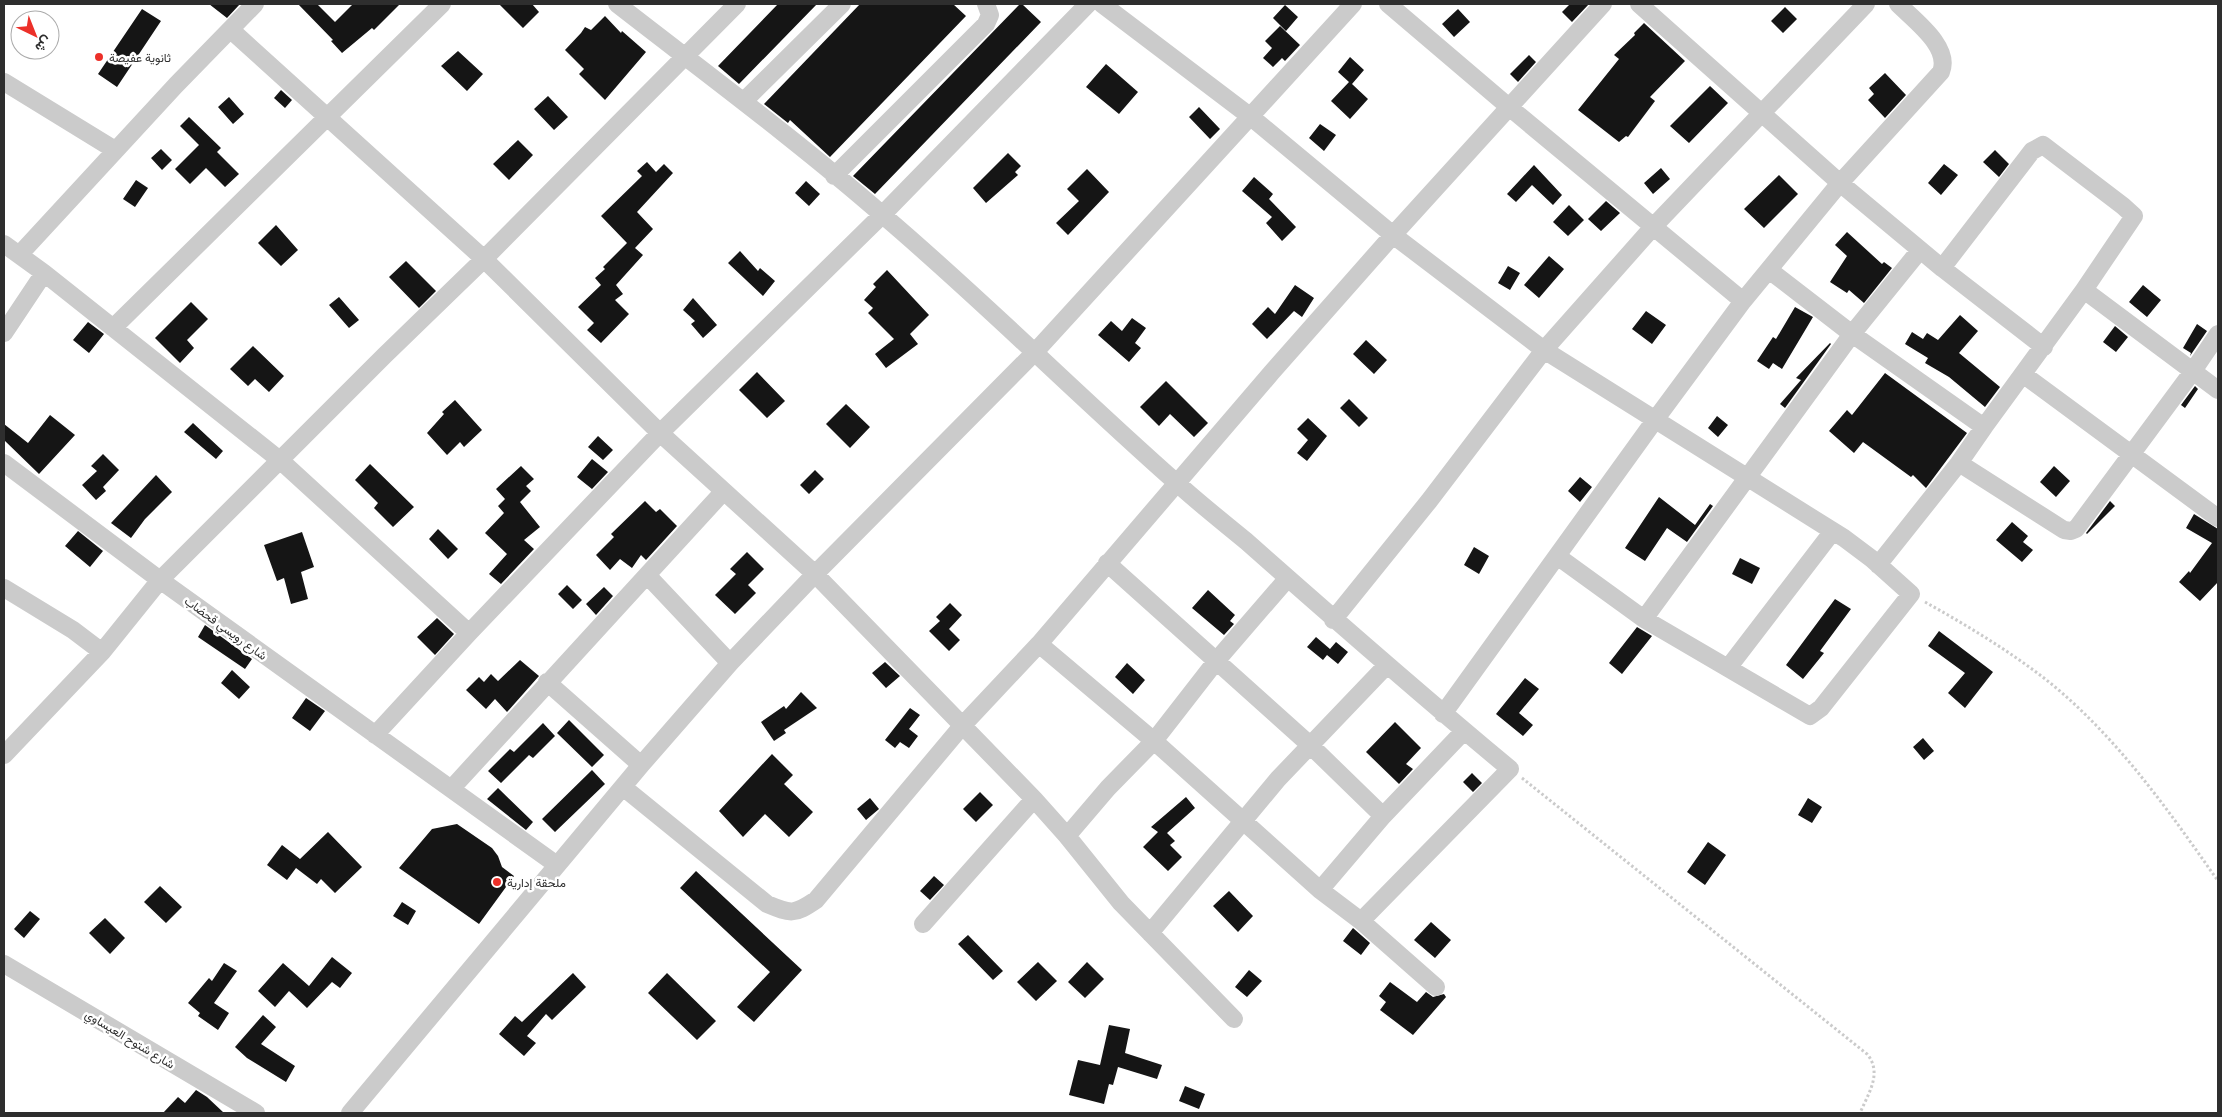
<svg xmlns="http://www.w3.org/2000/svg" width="2222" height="1117" font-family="'Golos Text',Vazirmatn,sans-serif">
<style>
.building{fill:#151515}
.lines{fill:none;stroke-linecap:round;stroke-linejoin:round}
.path{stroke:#cbcbcb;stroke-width:3;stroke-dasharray:2.5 2.5;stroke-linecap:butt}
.minor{stroke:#cbcbcb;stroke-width:18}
.poi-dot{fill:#ec3029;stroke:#fff;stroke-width:2}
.labels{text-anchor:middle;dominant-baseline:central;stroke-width:5;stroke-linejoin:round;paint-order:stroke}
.poi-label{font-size:12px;fill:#2e2e2e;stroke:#fff;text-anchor:start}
.street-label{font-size:12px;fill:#2e2e2e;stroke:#fff}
</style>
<rect width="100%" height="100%" fill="#fff"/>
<path class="building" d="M209,4H240L227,18Z
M298,4H317L335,22L353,4H400L374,30L372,28L342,53L331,41L333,40Z
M499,4H532L539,12L523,28Z
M778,4H817L739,84L718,66Z
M860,4H953L966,16L830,157L790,120L788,123L764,104Z
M1020,4H1022L1041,22L875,194L853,176Z
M1570,4H1589L1572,22L1562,12Z
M1285,5L1298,17L1286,31L1273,18Z
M1785,7L1797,19L1783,33L1771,21Z
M142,9L161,21L117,87L98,74Z
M1458,9L1470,22L1454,37L1442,24Z
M605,16L621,33L622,31L646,52L605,100L579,74L584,69L565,50L581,33L585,27L591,30Z
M1644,23L1685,61L1650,97L1655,101L1628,137L1626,136L1619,142L1578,110L1619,59L1614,55L1635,35L1634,33Z
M1280,26L1300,45L1285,61L1282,58L1273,67L1263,58L1272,48L1265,41Z
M458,51L483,74L467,91L441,66Z
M1529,55L1536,62L1518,82L1510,74Z
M1350,57L1364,70L1352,84L1368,99L1350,119L1331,101L1349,82L1338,72Z
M1106,64L1138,92L1119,114L1086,87Z
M1885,73L1906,95L1885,118L1868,100L1874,94L1869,88Z
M1710,86L1728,103L1689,143L1670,126Z
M281,90L292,100L285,108L274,98Z
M548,96L568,117L554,130L534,109Z
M229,97L244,114L233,124L218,107Z
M1199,107L1220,129L1210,139L1189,117Z
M189,117L221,148L217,152L239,174L225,187L206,168L190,184L175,169L199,145L180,126Z
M1320,124L1336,135L1324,151L1309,138Z
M518,140L533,155L509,180L493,164Z
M161,149L172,160L162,170L151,158Z
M1995,150L2009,164L1999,177L1983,162Z
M1008,153L1021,166L1015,172L1018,175L986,203L973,188Z
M647,162L656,172L664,164L673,173L637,212L653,229L635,248L643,255L616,285L623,294L615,300L629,314L601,343L587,330L594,323L578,307L601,285L595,278L605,269L603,267L627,243L601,216L642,176L637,171Z
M1944,164L1958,175L1941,195L1928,183Z
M1534,165L1562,195L1553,205L1532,185L1516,202L1507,194Z
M1661,168L1670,179L1653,194L1644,183Z
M1087,169L1109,192L1068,235L1056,223L1079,201L1067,189Z
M1779,175L1798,194L1764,228L1744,209Z
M1254,177L1273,194L1269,199L1296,227L1282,241L1266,223L1272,217L1242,191Z
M136,180L148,188L135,207L123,199Z
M806,181L820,194L809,206L795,193Z
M1606,201L1620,213L1601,231L1588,219Z
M1569,205L1584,220L1568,236L1553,222Z
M276,225L298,250L281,266L258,243Z
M1847,232L1882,264L1884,262L1892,268L1864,303L1849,290L1847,293L1830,282L1847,256L1835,245Z
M740,251L758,271L760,268L775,281L763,296L728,263Z
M1549,256L1564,269L1539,298L1524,285Z
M406,261L436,291L419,308L389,277Z
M1508,266L1520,273L1510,290L1498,283Z
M887,270L929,315L910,334L918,344L886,368L875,354L894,339L868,313L873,308L864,300L876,287L873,284Z
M1295,285L1314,298L1302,317L1294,311L1267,339L1252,324L1268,307L1275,314Z
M2143,285L2161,300L2147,317L2129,302Z
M339,297L359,320L349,328L329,305Z
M693,298L717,325L703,338L691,324L695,321L683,310Z
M191,302L208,319L187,340L194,348L180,363L155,338Z
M1795,307L1813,317L1782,369L1773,363L1769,369L1757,361L1773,337L1776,339Z
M1646,311L1666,325L1652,344L1632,329Z
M1960,315L1978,331L1959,353L2000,387L1985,407L1949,377L1925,363L1928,358L1905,344L1912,332L1923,339L1927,333L1938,340Z
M1132,318L1146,328L1135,343L1141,348L1129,362L1098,335L1111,321L1122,331Z
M88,322L104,334L89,353L73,340Z
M2197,324L2207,331L2190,356L2191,353L2183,348Z
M2115,326L2128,337L2116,352L2103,342Z
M1366,340L1387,360L1374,374L1353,354Z
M1830,343L1831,344L1785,408L1780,404L1801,380L1796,378Z
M253,346L284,376L269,392L255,379L248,386L230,369Z
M757,372L785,401L767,418L739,390Z
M1885,373L1967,433L1926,488L1913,475L1911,477L1863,442L1854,453L1829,431L1847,410L1852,415Z
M1166,381L1208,423L1194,437L1170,414L1159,426L1140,407Z
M2195,386L2198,389L2185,408L2181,405Z
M1349,399L1368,418L1359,427L1340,408Z
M455,400L482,430L464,447L460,442L447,455L427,433L444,414L442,412Z
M846,404L870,427L850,448L826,424Z
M50,415L75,435L39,474L4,440V424L28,443Z
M1717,416L1728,425L1718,437L1708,428Z
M1308,418L1327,436L1307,461L1297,453L1308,440L1297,429Z
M193,423L223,451L216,459L184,432Z
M598,436L613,450L603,460L588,447Z
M103,454L119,470L103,487L106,491L96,500L82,485L97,471L91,466Z
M592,459L608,472L592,489L577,477Z
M370,464L414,507L393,527L374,508L378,503L355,480Z
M521,466L534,479L526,486L531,491L520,502L540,527L524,540L534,549L501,584L489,574L507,554L485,533L504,513L498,506L505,499L496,489Z
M2054,466L2070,481L2056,497L2040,482Z
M815,470L824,479L809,494L800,485Z
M156,475L172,492L145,519L131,538L111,523Z
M1580,477L1592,487L1580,502L1568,491Z
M1659,497L1695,525L1710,504L1713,506L1687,542L1667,528L1645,561L1625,548Z
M645,501L656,512L660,509L677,526L646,560L641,555L632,568L620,559L610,570L596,555L614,537L611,534Z
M2110,501L2115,506L2087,534L2086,533Z
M2194,514L2218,529V582L2200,601L2179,582L2189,571L2190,573L2212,543L2186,528Z
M2012,522L2028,536L2023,542L2033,550L2022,562L1996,540Z
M438,529L458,549L448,559L429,539Z
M78,531L103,551L90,567L65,546Z
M302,532L314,567L301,572L308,599L291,604L284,578L277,581L264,545Z
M1474,547L1489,556L1479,574L1464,565Z
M747,552L764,569L748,585L756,593L735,614L715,595L736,574L730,569Z
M1740,558L1760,568L1752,584L1732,574Z
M567,585L582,600L573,609L558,594Z
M604,587L613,596L596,615L586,604Z
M1208,590L1235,615L1230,621L1234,624L1224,635L1192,608Z
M1835,599L1851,609L1820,651L1824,653L1803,679L1786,665Z
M950,603L962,615L949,629L960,640L949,651L929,631L940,621L936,617Z
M437,618L454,634L435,655L417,637Z
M205,625L252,659L245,669L198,637Z
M1637,627L1652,636L1622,674L1609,663Z
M1939,631L1993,672L1965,708L1948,693L1965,673L1928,646Z
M1316,637L1330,649L1336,642L1348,652L1338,664L1327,655L1323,660L1307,647Z
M520,660L539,676L507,712L495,699L486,709L466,690L479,677L484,682L491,674L498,681Z
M885,662L900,676L886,688L872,673Z
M1127,663L1145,680L1133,694L1115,677Z
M232,670L250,687L239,699L221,683Z
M1525,678L1539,689L1519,713L1533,725L1523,736L1496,714Z
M801,692L817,708L784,730L786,733L774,741L761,722L784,706L786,709Z
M306,698L325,711L310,731L292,718Z
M910,708L920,715L909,729L918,736L909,748L900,742L895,748L885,740Z
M569,720L604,755L592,767L557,733Z
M1395,722L1421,748L1406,764L1413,769L1399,784L1366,752Z
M543,723L555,736L533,758L529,755L501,783L488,771L510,749L514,752Z
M1923,738L1934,751L1924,760L1913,747Z
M772,754L793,775L784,784L813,812L789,837L765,814L743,837L719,811Z
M592,770L605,784L555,832L542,819Z
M1472,773L1482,783L1473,792L1463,782Z
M498,788L533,822L526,830L487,799Z
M980,792L993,805L976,822L963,809Z
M1186,797L1195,808L1167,833L1175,841L1170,845L1182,857L1168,871L1143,847L1158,832L1151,827Z
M870,798L879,809L866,820L857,809Z
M1808,798L1822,807L1812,823L1798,815Z
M457,824L492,848L498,856L502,867L514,876L479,924L399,868L432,829Z
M328,832L362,867L335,893L321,879L317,884L296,868L287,880L267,865L282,845L300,859Z
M1708,842L1726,855L1705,885L1687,872Z
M696,871L802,970L754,1022L737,1007L770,972L680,888Z
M934,876L944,885L930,900L920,891Z
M160,886L182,907L166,923L144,902Z
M1229,891L1253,916L1238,932L1213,906Z
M402,902L416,911L408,925L393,916Z
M30,911L40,919L24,938L14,929Z
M105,918L125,938L110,954L89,933Z
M1431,922L1451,940L1435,958L1414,940Z
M1353,928L1370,943L1361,955L1343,941Z
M968,935L1003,971L993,980L958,944Z
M332,957L352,973L340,988L332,982L307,1008L289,991L275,1007L258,991L283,963L309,986Z
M1038,962L1057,981L1036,1001L1017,982Z
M1087,962L1104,979L1085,998L1068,982Z
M224,963L237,971L214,1003L229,1013L218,1030L198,1016L200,1013L188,1003L209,978L212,981Z
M1249,970L1262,981L1247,997L1235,987Z
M573,973L586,987L552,1020L546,1014L527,1036L536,1043L524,1056L499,1034L515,1016L522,1022Z
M667,973L716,1021L697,1040L648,993Z
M1390,982L1417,1002L1426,992L1433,997L1444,994L1446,997L1413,1035L1380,1010L1386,1002L1379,996Z
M263,1015L276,1027L261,1044L295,1066L286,1082L247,1058L235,1047Z
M1109,1025L1130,1029L1125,1053L1162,1065L1157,1079L1118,1067L1113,1085L1109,1084L1104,1104L1069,1095L1078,1060L1100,1065Z
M1185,1086L1205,1094L1199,1109L1179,1101Z
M196,1090L207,1097L224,1113H163L178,1097L185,1103Z"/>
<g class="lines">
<path class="path" d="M1925,602C1968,626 2011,652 2049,682C2117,737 2169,811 2218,881
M1522,778L1867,1054C1883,1073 1868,1094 1860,1113"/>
<path class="minor" d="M617,4C707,74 799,142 885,217C986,303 1079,397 1178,484C1200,504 1223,522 1246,541C1333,618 1420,694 1510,769L1361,921
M1102,4L1251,117L1393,235L1544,350L1844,538L1872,559L1911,594L1821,708L1810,716L1644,619L1557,556
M1388,4L1509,107L1743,301
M1639,4L1840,183L1942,268L2044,347
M231,30L484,259L660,433L815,574L1034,799L1067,836L1121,903L1234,1019
M4,82L115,150
M744,101L842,4
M834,176L986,24L990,15L986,4
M4,244L44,273L281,461L469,633
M19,255L176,85L255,4
M1942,268L2032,151L2043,145L2123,206L2134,216L2084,290
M1769,270L1852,334L1984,427L2084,290L2218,390
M113,328L442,4
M4,333L44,273
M2024,375L2218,518
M4,463L160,580L557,865
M1959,463L1984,427
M723,492L647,575L730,663
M1107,563L1310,745L1383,816
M1878,565L1959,463L2064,530L2071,531L2076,529L2193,371L2218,334
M4,588L73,630L102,652
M1644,619L1852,334L1920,250
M1333,620L1429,501L1544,350L1653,227L1866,4
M1039,644L1154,741L1320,890L1361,921L1436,987
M1728,668L1833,531
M547,682L641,765
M1443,714L1655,420L1743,301L1840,183L1941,72C1951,47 1915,21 1898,4
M375,735L469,633L660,433L883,214L1088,4
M4,755L102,652L160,580L384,356L484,259L737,4
M623,787L767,904C791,914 794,915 816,900L962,726L1039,644L1272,372L1393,235L1603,4
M452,788L647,575
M1067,836L1108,788L1154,741L1217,660L1287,579
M1320,890L1383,816L1464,731
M923,924L1034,799
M1150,933L1278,779L1387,665
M4,964L256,1113
M350,1113L641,765L730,663L815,574L1035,352L1353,4"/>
</g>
<g class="poi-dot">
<circle cx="99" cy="57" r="5"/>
<circle cx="497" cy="882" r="5"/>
</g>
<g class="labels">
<g class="poi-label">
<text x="109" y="57">ثانوية عفيصة</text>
<text x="507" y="882">ملحقة إدارية</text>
</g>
<g class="street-label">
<text transform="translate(226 628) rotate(36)">شارع رويسي قحضاب</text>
<text transform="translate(130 1039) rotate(31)">شارع شتوح العيساوي</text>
</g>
</g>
<rect width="2222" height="1117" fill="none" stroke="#2e2e2e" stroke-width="10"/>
<g transform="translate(35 35) rotate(137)"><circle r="24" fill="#ffffff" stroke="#ababab"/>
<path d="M0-4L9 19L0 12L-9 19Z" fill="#ec3029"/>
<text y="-8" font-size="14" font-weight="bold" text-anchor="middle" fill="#2e2e2e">ش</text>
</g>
</svg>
